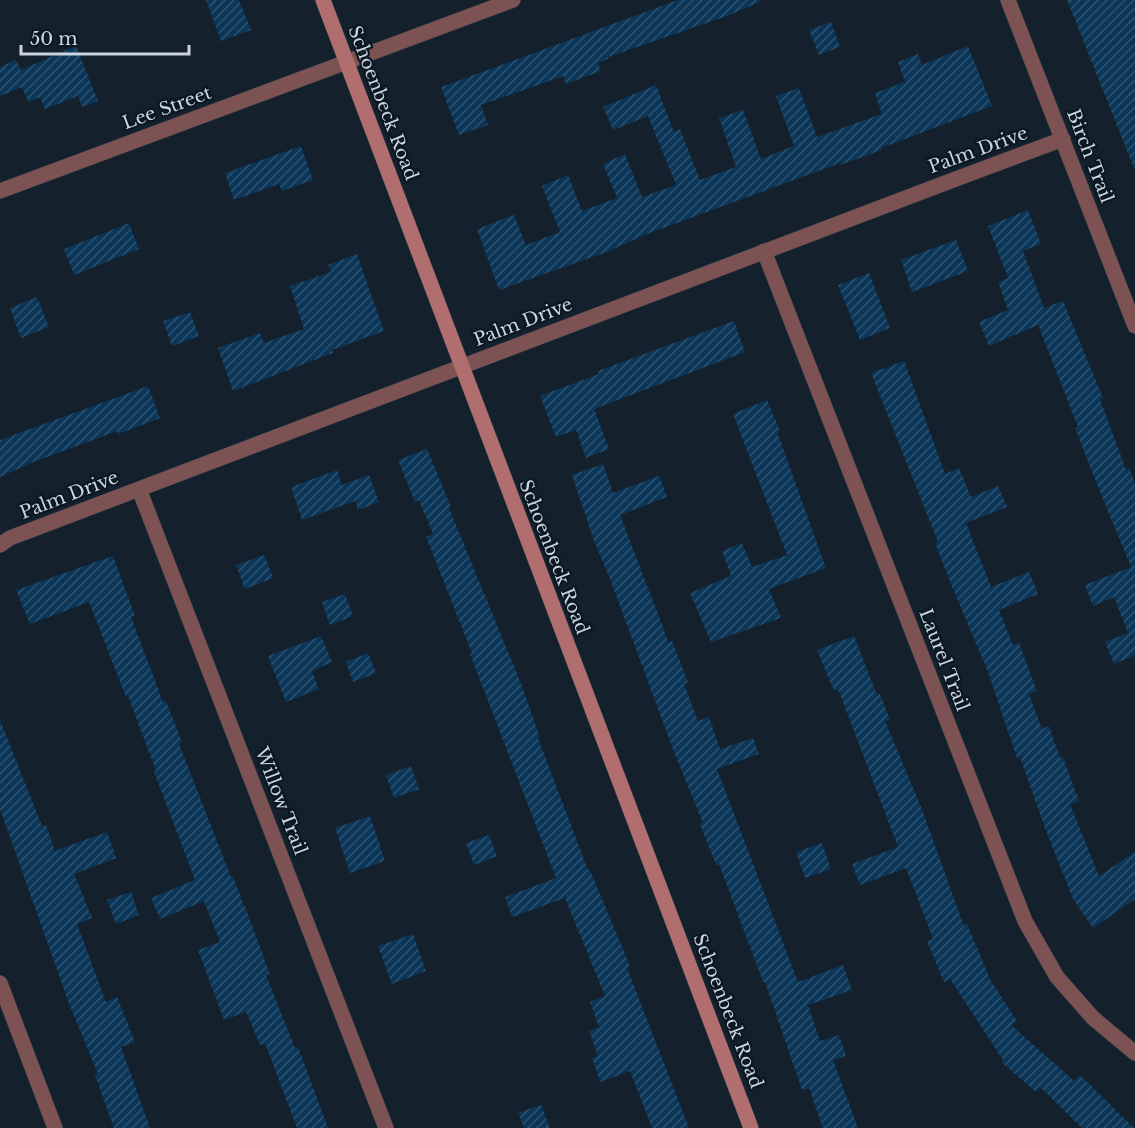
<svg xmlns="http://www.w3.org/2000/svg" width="1135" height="1128" font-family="'Libre Baskerville',serif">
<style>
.building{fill:url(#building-hatch)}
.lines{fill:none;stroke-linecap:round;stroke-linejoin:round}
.street-casing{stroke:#313e49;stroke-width:16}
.secondary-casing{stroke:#313e49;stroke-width:16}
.street{stroke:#7c5252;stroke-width:15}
.secondary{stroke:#b16e6f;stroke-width:15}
.labels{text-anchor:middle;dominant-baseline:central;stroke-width:4.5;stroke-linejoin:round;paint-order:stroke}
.street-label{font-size:18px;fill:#ccd5dd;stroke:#0b1823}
</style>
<defs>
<pattern id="building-hatch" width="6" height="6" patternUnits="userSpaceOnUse" patternTransform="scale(1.5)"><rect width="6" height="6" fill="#0b3658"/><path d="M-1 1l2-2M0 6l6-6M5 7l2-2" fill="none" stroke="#2d5270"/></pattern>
</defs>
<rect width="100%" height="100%" fill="#14212d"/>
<path class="building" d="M206,0H239L251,30L221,41Z
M678,0H759L760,2L727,16L608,57V59L598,63L601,71L566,84L563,76L481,105L488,125L459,135L441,87Z
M1067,0H1135V168H1134Z
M831,22L840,47L819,55L809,30Z
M76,46L98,101L82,107L78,96L45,109L40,97L28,102L22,87L0,96V67L16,60L21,70Z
M968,46L992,106L881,148L882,150L840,165V163L647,234L607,252L499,290L477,229L514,215L526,245L560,232L542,186L568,175L582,211L617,198L603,164L625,154L642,197L676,185L648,116L613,130L603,107L656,85L674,132L680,129L700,180L736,167L719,118L743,110L761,159L794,146L776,96L799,88L817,137L882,114L875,93L905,82L898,62L918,54L922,65Z
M301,146L313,180L282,191L279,184L234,200L225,173Z
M1028,210L1041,244L1023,251L1044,308L1063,301L1103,398L1100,399L1126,470L1129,468L1135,484V655L1114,664L1105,642L1128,633L1114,597L1093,606L1085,585L1131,567L1092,472L1075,428L1078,427L1038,325L989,346L979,322L1008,310L998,282L1008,278L988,226Z
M129,223L139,249L74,275L64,249Z
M956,240L968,271L912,292L901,260Z
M357,254L384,331L332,350L333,353L233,391L218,348L260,333L264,343L304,329L290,286L331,272L328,265Z
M869,273L890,328L860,340L838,285Z
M37,297L49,327L21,338L10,308Z
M190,312L199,336L172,346L163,321Z
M734,321L745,352L594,409L609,449L586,458L576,430L556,437L540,396L599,374L598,371Z
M904,361L945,474L959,468L971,497L998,486L1007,507L966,523L991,587L1029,572L1038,594L999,610L1013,645L1019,643L1037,691L1029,694L1042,729L1049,726L1060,758L1063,757L1079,801L1070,804L1099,876L1135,852V899L1093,928L1073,899L1046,831L1020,757L1017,758L988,672L951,584L935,543L938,542L871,373Z
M148,386L160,418L118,434L117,431L31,463L0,477V440Z
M767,400L780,431L777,432L826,568L769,589L781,618L711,642L690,593L731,576L722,551L742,543L752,567L787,555L733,414Z
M427,449L451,507L449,508L520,681L540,738H538L588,870H590L630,966L627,968L689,1128H652L630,1071L600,1082L592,1058L598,1056L589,1031L599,1027L590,1002L605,996L565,898L512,917L505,897L556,878L470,654L472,653L426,537L433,534L419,500L415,502L398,460Z
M603,464L613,493L659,476L667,497L620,515L669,643L672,641L688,682L684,684L698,721L709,717L720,749L753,738L759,754L717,769L798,982L843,965L852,990L808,1005L820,1041L839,1035L846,1056L833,1060L858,1128H823L809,1088L802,1090L765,982H763L719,864L716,865L700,824L703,823L674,752L610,579L593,538L572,475Z
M337,470L342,485L369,475L379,502L358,510L355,501L302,520L291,487Z
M264,555L273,578L245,589L236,565Z
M113,556L135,616L131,617L163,702L166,701L182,742L179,744L231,877H233L251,923L270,974L266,975L295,1048L298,1047L328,1128H297L265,1043L260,1045L246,1012L224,1020L198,950L220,942L204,901L160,919L151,898L195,880L154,772L156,771L128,696L126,697L89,602L30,624L16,590Z
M345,594L353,616L330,625L322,602Z
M321,636L332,662L312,671L319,689L286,702L268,656Z
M854,636L877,695L880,694L890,720L885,721L921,807L964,926L967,924L991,981L1017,1021L1011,1025L1074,1081L1080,1075L1134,1128H1082L1040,1087L1036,1092L1001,1062L1003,1060L950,979L944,982L927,941L933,939L906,868L860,885L852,864L898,847L838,689L834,691L817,650Z
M368,653L376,673L353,682L346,662Z
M0,720L42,826L46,825L55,851L107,832L116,858L74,874L92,918L77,924L106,1002L117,997L135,1042L121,1047L150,1128H114L95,1075L98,1074L68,1001L0,809Z
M411,766L419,789L394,798L386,775Z
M370,816L385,861L350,873L335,828Z
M489,835L497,856L474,865L466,843Z
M822,843L831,869L805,878L796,852Z
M131,892L139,915L116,924L107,900Z
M413,934L426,971L392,984L378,946Z
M541,1105L550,1128H524L518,1113Z"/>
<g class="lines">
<defs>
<path id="street" d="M1008,0L1135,326
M0,191L513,0
M764,251L1025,921L1057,977L1093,1018L1135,1053
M139,489L386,1128
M0,545L10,538C360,404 711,270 1063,139
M0,983L55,1128"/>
<path id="secondary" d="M323,0L751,1128"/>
</defs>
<use href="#street" class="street-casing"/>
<use href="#secondary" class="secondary-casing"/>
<use href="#street" class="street"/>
<use href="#secondary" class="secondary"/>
</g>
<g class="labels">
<g class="street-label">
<text transform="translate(383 103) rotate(69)">Schoenbeck Road</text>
<text transform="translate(167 108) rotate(-20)">Lee Street</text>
<text transform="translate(978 150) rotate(-20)">Palm Drive</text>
<text transform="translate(1090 156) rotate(69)">Birch Trail</text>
<text transform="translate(523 322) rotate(-21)">Palm Drive</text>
<text transform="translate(69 495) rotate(-21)">Palm Drive</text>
<text transform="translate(554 557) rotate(69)">Schoenbeck Road</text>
<text transform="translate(944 660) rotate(69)">Laurel Trail</text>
<text transform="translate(281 801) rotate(69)">Willow Trail</text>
<text transform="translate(728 1011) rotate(69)">Schoenbeck Road</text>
</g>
</g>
<path d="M21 45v9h168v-9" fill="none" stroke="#ccd5dd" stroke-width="3"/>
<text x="30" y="45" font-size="18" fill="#ccd5dd" stroke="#0b1823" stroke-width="4.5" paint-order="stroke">50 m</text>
</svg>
